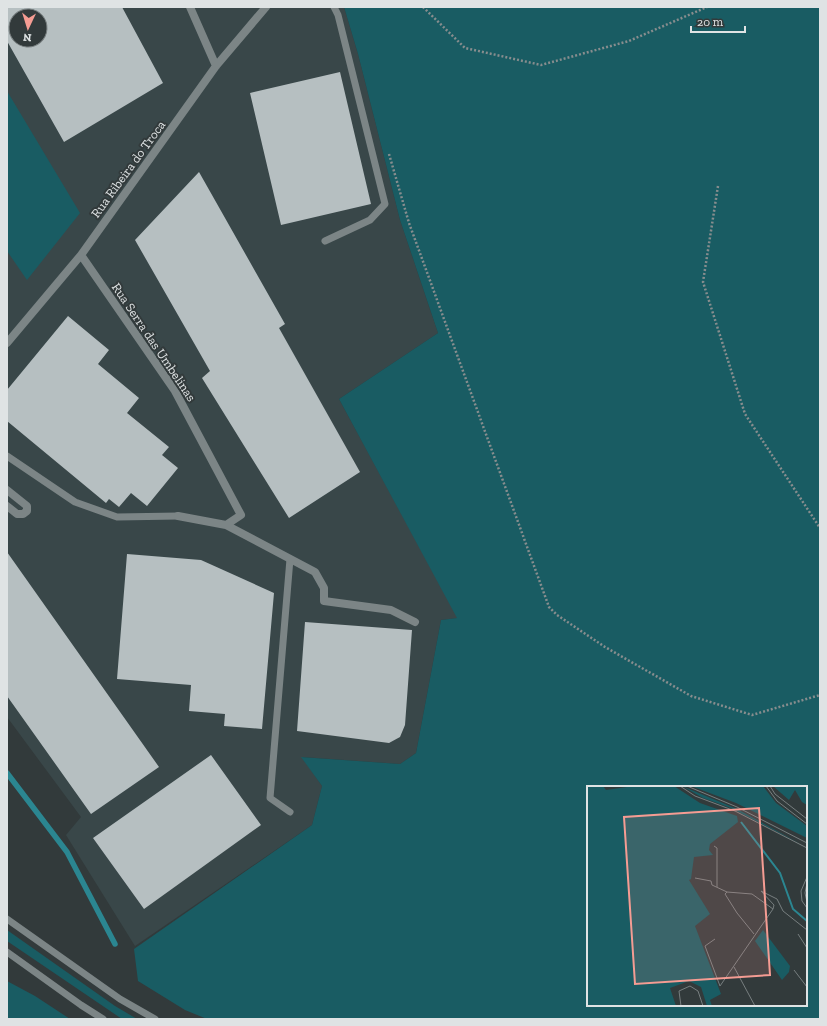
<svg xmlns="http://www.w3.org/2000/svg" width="827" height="1026" font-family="'Zilla Slab',serif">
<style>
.built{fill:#394749;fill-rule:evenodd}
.green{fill:#195c63;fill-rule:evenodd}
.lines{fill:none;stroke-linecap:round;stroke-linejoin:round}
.stream{stroke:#2b8691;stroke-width:5.5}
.building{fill:#b6bfc1;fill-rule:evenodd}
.path{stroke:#878d8e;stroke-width:2.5;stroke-dasharray:2 2;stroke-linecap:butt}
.service{stroke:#7c8586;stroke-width:7}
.minor{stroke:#7c8586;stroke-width:8}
.labels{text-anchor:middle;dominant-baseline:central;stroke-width:4;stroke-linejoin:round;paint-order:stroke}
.street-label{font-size:13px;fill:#dfe3e4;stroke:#323a3b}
.inset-river{fill:none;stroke:#2b8691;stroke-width:2}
.inset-road{fill:none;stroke:#777e7f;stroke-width:1}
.view{fill:#f59c93;fill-opacity:0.15;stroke:#f59c93;stroke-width:2}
.inset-edge{fill:none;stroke:#dfe3e4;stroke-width:2}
</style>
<rect width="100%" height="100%" fill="#323a3b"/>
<path class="built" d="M7,7H344L358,54L400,220L438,333L339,399L458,618L441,620L416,753L400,764L302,757L322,786L312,825L135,946L66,835L81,817L7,717ZM16,16H40V40H16Z"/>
<path class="green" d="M344,7H820V1019H207L185,1010L138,981L134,949L312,825L322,786L301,757L400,764L416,753L441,620L457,618L339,399L438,333L400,220L358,54ZM588,787H806V1005H588Z
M7,91L80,213L27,280L7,251Z
M7,930L115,1006L137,1019H122L7,941Z
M7,981L35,996L70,1019H7Z"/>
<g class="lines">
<path class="stream" d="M7,773L67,852L115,944"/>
</g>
<path class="building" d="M7,7H122L163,83L64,142L7,41ZM16,16H40V40H16Z
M340,72L371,204L281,225L250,93Z
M199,172L285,324L279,328L360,472L289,518L202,378L210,371L135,240Z
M68,316L109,350L98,364L139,398L127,413L169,447L162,455L178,468L147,506L131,493L119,507L109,499L106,503L7,421V390Z
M7,552L159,767L91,814L7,696Z
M127,554L201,560L274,593L262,729L224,726L225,714L189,711L191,685L117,679Z
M305,622L412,630L405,725L400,737L389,743L297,731Z
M211,755L261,825L144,909L93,838Z"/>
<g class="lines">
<path class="path" d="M423,7L465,48L541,65L629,41L707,7
M389,154L409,223L549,607L557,615L605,647L691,696L752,715L820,695
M718,186L703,282L745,414L820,528"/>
<path class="service" d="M325,241L370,220L385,204L338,15L334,7
M7,456L75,502L117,517L178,516
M290,559L270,798L290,812
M7,919L120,999L155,1019
M7,952L81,1005L103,1019"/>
<path class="minor" d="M190,7L216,66
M81,255L175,391L241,515L226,525
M7,343L81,255L216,66L266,7
M7,490L27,506V511L23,514H17L7,506
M178,516L226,525L315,572L324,588V601L391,610L415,622"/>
</g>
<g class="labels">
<g class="street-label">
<text transform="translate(128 169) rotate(-54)">Rua Ribeira do Troca</text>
<text transform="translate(154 342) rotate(56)">Rua Serra das Umbelinas</text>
</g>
</g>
<g transform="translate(587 786)">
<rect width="220" height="220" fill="#323a3b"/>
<path d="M0,0H16L19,4L47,0H87L113,17L150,30L151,36L123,58L122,64L126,69L107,71L104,93L102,94L123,128L108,140L134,208L123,214L125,220H120L114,201L102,195L83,202L89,220H0ZM95,0L150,23L214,58L144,22L116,12ZM104,0H176L189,17L220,40V52L149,17ZM186,0H220V19L215,16L208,4L202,14ZM176,144L203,180L202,186L195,194L168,155Z" fill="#195c63"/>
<path class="inset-river" d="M154,36L193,87L206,123L220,135"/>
<path class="inset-road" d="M93,0L108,10L148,25L220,62M100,0L150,21L220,57M179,0L190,15L220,38M183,0L188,8L220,33M127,60L130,62V101M220,91L214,105L215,115L220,122M108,92L124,95L125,99L140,106L165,108L186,123M220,97L218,107L220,116M140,106L138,108L150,127L167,148M186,123L187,119L174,105L190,113L196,125L220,144M211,148L220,162M128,153L118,160L133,200L186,123M147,181L168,220M207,184L220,201M94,220L92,205L103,200L111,205L116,220"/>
<path class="view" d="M172,22L183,189L48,198L37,31Z"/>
<rect width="220" height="220" class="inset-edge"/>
</g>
<rect width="827" height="1026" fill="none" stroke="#dfe3e4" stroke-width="16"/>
<g transform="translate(28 28) rotate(184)"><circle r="19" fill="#323a3b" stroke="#777e7f"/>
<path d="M0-3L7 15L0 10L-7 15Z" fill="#f59c93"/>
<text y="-6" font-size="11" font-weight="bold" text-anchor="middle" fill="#dfe3e4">N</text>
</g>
<path d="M691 26v6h54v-6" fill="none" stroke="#dfe3e4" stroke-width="2"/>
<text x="697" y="26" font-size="12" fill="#dfe3e4" stroke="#323a3b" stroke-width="3" paint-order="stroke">20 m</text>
</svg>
